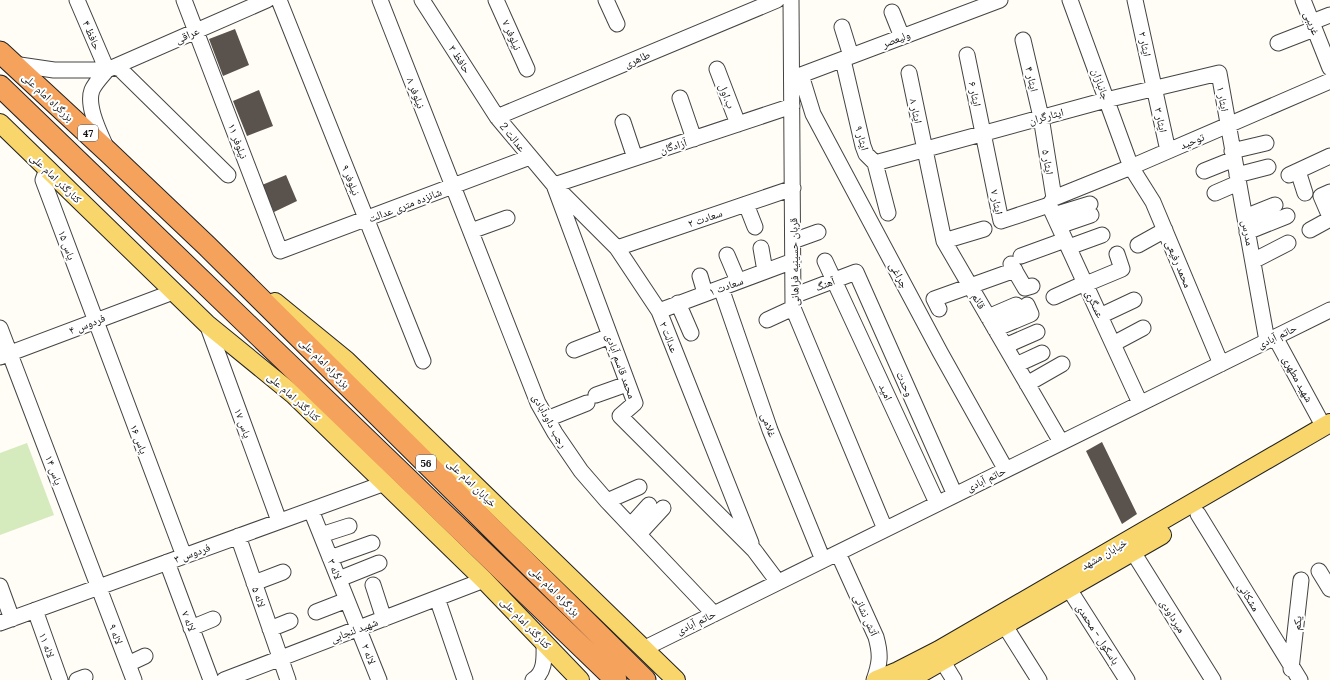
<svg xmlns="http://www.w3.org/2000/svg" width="1330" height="680" font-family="Lora,'Noto Naskh Arabic',serif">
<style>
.green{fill:#d5ebbd}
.building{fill:#5a524d}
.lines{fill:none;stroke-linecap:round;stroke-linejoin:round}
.minor-casing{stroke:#444;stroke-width:17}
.major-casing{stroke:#222;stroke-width:20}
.highway-casing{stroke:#222;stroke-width:23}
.minor{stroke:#fff;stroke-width:15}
.major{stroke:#f9d66b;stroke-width:18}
.highway{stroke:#f5a25d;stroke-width:21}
.labels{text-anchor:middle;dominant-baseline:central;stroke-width:4;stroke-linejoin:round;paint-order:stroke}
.shield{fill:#fff;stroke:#585858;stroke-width:1}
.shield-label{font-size:10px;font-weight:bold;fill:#111}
.street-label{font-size:11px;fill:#111;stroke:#fff}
</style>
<rect width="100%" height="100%" fill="#fffdf5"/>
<path class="green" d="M27,443L54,515L0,535V453Z"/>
<path class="building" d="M235,29L249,65L223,76L209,39Z
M259,90L273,126L247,136L233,101Z
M286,175L297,201L274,212L262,185Z
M1102,442L1137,514L1122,524L1086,451Z"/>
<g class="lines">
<defs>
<path id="minor" d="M77,0L107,70
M184,0L280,251L530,157
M279,0L423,361
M380,0L538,403L555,433L581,471L607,501L714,614
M422,0L497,117L554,185L617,248L659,311L751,543
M496,0L527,69
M606,0L617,24
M791,0L793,308L885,529
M1070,0L1131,167L1153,202L1221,364
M1135,0L1168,151
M1303,0L1330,68
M892,12L902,37
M1312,22L1330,15
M842,27L851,56
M1023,40L1041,117L1054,198L1049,205
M1278,43L1314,29
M967,55L1001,221L1049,205
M843,60L863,146L866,154L875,163L888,213
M13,64L54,70H107L267,0
M114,67L120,69L228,175
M717,69L738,124
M909,73L944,241L1061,442
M801,75L813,114L940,352L1006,470
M793,78L1000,0
M680,98L694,139
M497,117L777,0
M623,122L635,158
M106,147C100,133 86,106 92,90C95,83 102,76 107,70
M1232,151L1266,143
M875,163L1106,100L1219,73L1267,341
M47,169L43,180L184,556
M1204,171L1234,159
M1298,171L1305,193
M1237,175L1268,167
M1289,175L1330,156
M1330,192L1321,196L1330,217
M1215,193L1238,183
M1054,198L1131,167L1330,81
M746,204L755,227
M1049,205L1140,403
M1054,215L1090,204
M1245,217L1275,205
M1059,226L1091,215
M1310,230L1330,219
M471,231L507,218
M1247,232L1287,216
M793,241L818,232
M944,241L984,229
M1138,245L1165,230
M1069,247L1102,235
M617,248L793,188
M761,248L765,271
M727,255L738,281
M1021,256L1065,240
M825,261L937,503
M1253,261L1288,243
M1011,264L1025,288L1032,286
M700,276L705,293
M1086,284L1122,269L1117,254
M721,288L770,430L823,560
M793,296L856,272L955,495
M1054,297L1085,283
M678,303L691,333
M939,309L934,299L1015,270
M659,311L793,261
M1100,316L1134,300
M988,317L1016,305
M767,320L793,308
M207,324L279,521
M0,328L134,680
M995,329L1031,314L1027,305
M1275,337L1320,420
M1113,344L1143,328
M1005,346L1037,332
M574,350L610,336
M0,357L173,292
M1016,365L1042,353
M1027,384L1062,364
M596,395L627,384
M547,419L587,403
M607,501L639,487
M311,510L379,680
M1198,514L1300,680
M631,525L649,505
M639,534L663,508
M321,535L349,526
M238,536L288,680
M1133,552L1213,680
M838,553L876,637C881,655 880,663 874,680
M330,558L372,543
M167,562L211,680
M1319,571L1330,589
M339,579L379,563
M778,582L754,550L620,416L635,403L554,185L792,106
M254,583L283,572
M373,585L384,619
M0,586L12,619
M1069,589L1127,680
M437,598L465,680
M35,610L60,680
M316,612L347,600
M0,623L385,483
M1005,626L1039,680
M191,628L213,619
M270,629L290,621
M643,649L1330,310
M943,662L954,680
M128,664L145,656
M1291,669L1301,580
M77,680L85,677
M224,680L484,580
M533,680C546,672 544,656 544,642"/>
<path id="major" d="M0,123L207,324L294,395L484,580L580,680
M275,302L346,360L676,680
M876,680L898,671L939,650L1330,423
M909,680L1162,535"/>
<path id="highway" d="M0,52L108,152L207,246L645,680
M0,86L616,680"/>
</defs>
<use href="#minor" class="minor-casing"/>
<use href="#major" class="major-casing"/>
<use href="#highway" class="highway-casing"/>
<use href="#minor" class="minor"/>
<use href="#major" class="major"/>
<use href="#highway" class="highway"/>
</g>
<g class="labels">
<g class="shield">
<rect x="78" y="125" width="20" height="16" rx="3"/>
<rect x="416" y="455" width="20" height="16" rx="3"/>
</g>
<g class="shield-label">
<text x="88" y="133">47</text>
<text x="426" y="463">56</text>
</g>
<g class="street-label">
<text transform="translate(1312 23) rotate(68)">غریبی</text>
<text transform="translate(92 35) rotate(67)">حافظ ۴</text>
<text transform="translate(187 35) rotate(-24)">عراقی</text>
<text transform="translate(512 35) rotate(66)">نیلوفر ۷</text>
<text transform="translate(896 39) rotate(-21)">ولیعصر</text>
<text transform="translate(1145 44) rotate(78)">ایثار ۲</text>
<text transform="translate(460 59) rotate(57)">حافظ ۳</text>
<text transform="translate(637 59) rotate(-23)">طاهری</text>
<text transform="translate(1032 79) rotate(77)">ایثار ۴</text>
<text transform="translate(1101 84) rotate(70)">جانبازان</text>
<text transform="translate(416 93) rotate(69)">نیلوفر ۸</text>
<text transform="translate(975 94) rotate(78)">ایثار ۶</text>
<text transform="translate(727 96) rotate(69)">ب.اول</text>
<text transform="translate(48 97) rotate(43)">بزرگراه امام علی</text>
<text transform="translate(1223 99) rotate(80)">ایثار ۱</text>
<text transform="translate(916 111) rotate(78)">ایثار ۸</text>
<text transform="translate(1046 116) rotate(-15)">ایثارگران</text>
<text transform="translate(1161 120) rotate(78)">ایثار ۳</text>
<text transform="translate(513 137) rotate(51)">عدالت 2</text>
<text transform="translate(862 138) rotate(74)">ایثار ۹</text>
<text transform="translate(238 141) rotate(69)">نیلوفر ۱۱</text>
<text transform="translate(1192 141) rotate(-23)">توحید</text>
<text transform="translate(673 146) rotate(-18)">آزادگان</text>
<text transform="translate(1048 162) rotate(81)">ایثار ۵</text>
<text transform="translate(56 178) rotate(44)">کنارگذر امام علی</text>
<text transform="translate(351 180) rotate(68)">نیلوفر ۹</text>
<text transform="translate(997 202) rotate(79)">ایثار ۷</text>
<text transform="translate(405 205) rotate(-21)">شانزده متری عدالت</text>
<text transform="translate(705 218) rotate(-19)">سعادت ۲</text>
<text transform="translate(1248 233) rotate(80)">مدرس</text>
<text transform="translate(67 245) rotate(70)">یاس ۱۵</text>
<text transform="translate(794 262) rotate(-91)">قربان حسینیه فراهانی</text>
<text transform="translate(1179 264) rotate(67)">محمد رفیعی</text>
<text transform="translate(899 275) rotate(62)">چراغی</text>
<text transform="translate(825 284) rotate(-21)">آهنگ</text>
<text transform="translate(726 286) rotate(-20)">سعادت ۱</text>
<text transform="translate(979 301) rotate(60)">قائم</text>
<text transform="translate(1095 304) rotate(65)">عسگری</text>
<text transform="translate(87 324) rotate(-21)">فردوس ۴</text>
<text transform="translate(1277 336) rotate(-26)">حاتم آبادی</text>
<text transform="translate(669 337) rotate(68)">عدالت ۲</text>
<text transform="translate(325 363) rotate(45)">بزرگراه امام علی</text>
<text transform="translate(621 366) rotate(70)">محمد قاسم آبادی</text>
<text transform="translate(1298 379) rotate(61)">شهید مطهری</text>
<text transform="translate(905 384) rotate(66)">وحدت</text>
<text transform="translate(886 392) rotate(65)">امید</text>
<text transform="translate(294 397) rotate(42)">کنارگذر امام علی</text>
<text transform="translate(550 421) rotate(61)">رجب داودآبادی</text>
<text transform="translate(243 423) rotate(70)">یاس ۱۷</text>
<text transform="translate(769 425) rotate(70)">غلامی</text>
<text transform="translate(139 439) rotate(69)">یاس ۱۶</text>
<text transform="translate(54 470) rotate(70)">یاس ۱۴</text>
<text transform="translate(986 479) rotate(-26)">حاتم آبادی</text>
<text transform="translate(472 483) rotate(44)">خیابان امام علی</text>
<text transform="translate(192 553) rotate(-20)">فردوس ۳</text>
<text transform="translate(1104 554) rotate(-30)">خیابان مشهد</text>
<text transform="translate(335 569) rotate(68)">لاله ۳</text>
<text transform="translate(555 591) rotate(45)">بزرگراه امام علی</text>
<text transform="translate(259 597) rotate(71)">لاله ۵</text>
<text transform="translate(1249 597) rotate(58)">مشکانی</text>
<text transform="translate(866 615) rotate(66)">آتش نشانی</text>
<text transform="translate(1173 616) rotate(58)">میرداودی</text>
<text transform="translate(189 621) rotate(69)">لاله ۷</text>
<text transform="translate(696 622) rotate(-26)">حاتم آبادی</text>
<text transform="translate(526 623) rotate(46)">کنارگذر امام علی</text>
<text transform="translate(1297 623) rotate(-84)">یکم</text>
<text transform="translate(354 630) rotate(-21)">شهید لنجابی</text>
<text transform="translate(116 634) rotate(69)">لاله ۹</text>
<text transform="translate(1098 634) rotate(57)">باسکول - محمدی</text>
<text transform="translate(47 645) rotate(70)">لاله ۱۱</text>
<text transform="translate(369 654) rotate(68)">لاله ۲</text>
</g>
</g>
</svg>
